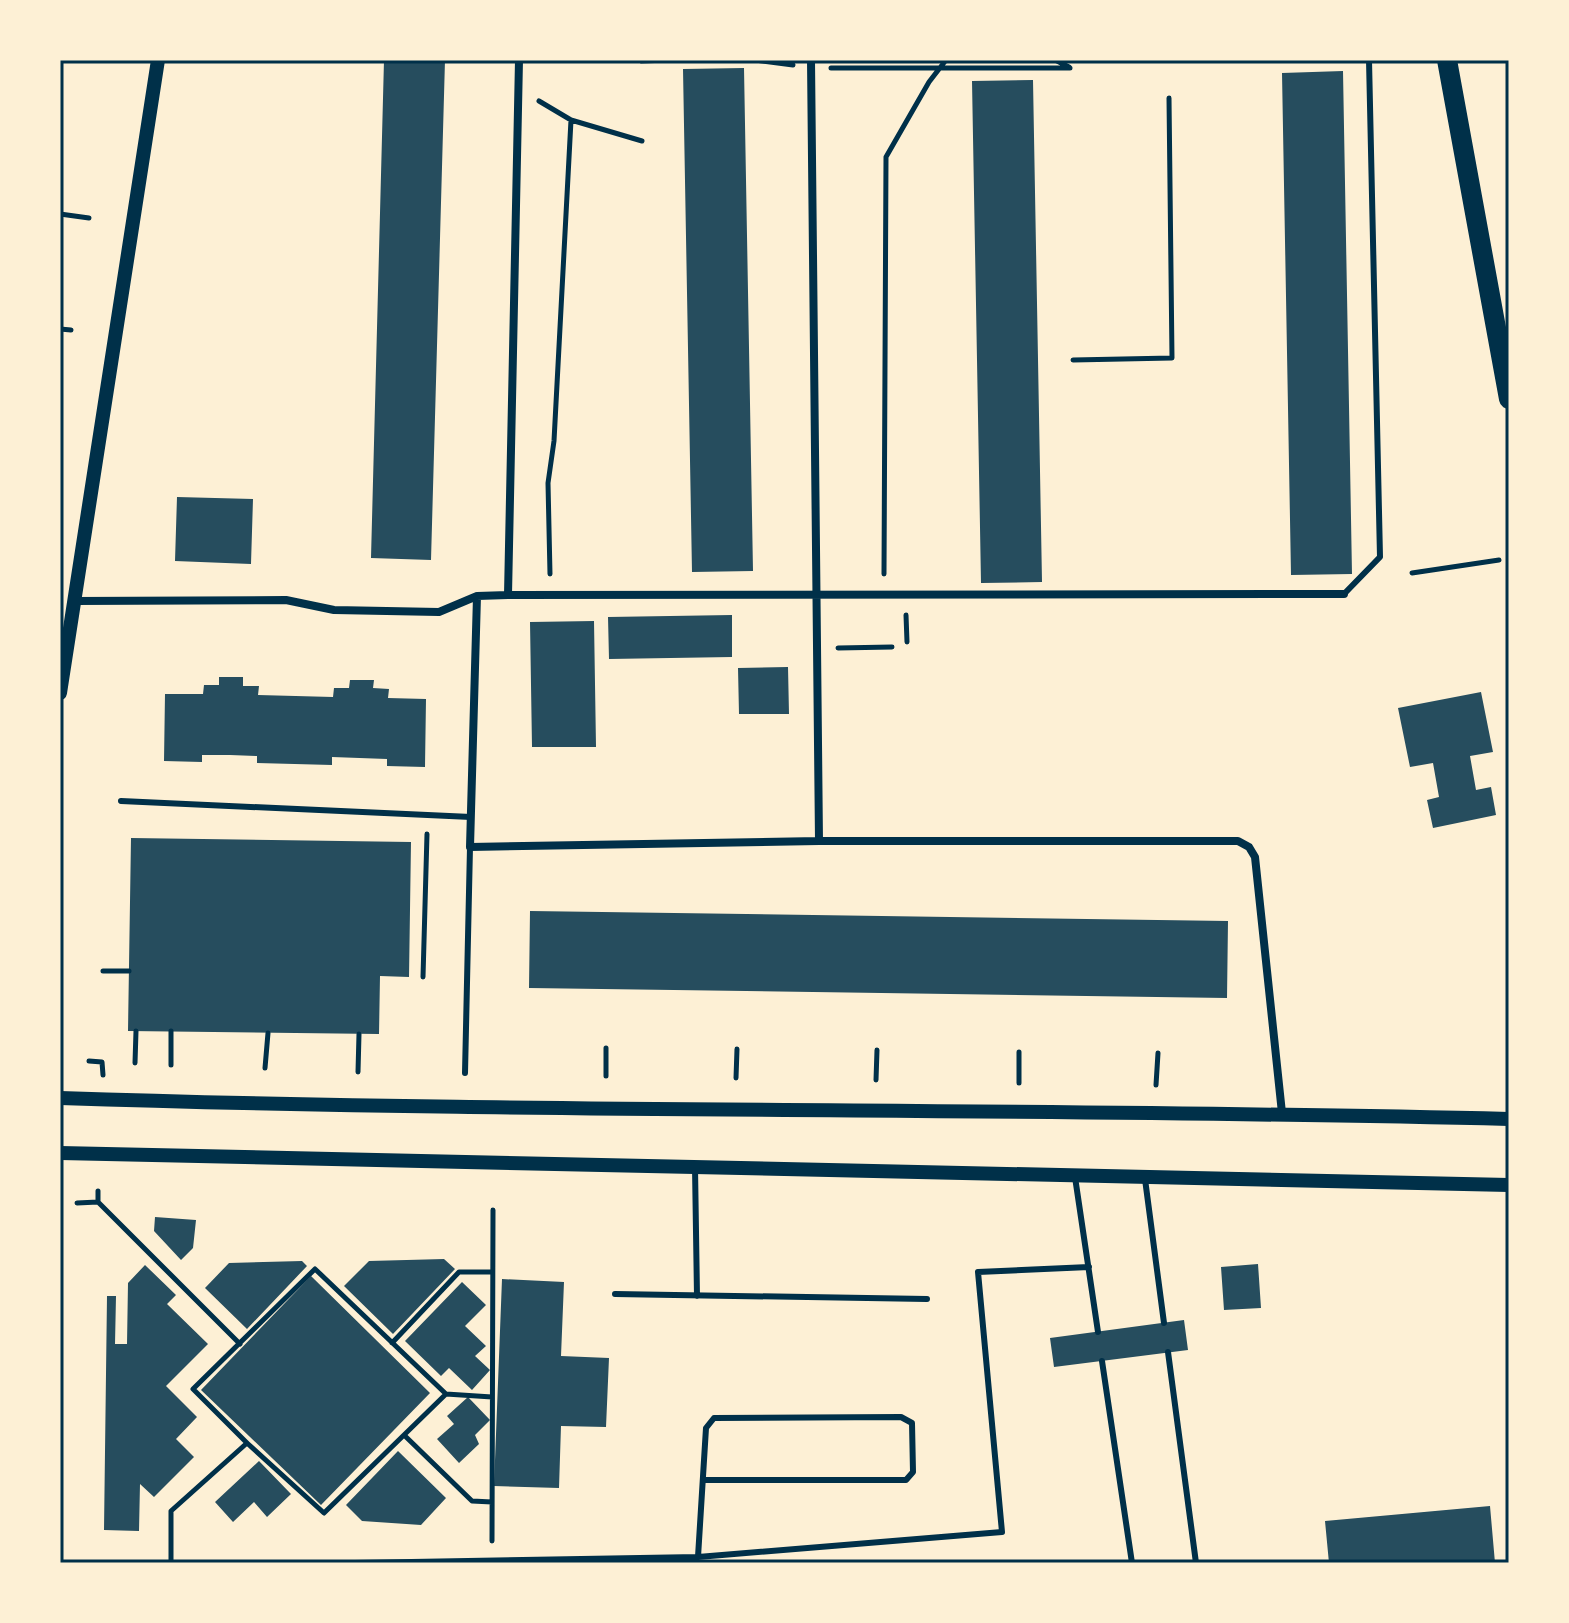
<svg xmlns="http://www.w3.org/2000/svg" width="1569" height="1623" font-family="'Alegreya Sans',sans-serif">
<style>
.building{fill:#264d5e}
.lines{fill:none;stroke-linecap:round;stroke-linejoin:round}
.path{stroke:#003049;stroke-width:5}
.service{stroke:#003049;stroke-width:6}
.minor{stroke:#003049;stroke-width:8}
.tertiary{stroke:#003049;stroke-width:14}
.primary{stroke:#003049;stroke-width:20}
.neatline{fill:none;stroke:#003049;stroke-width:3}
</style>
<rect width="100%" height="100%" fill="#fdf0d5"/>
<path class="building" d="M384,60H445L431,560L371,558Z
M744,68L753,571L692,572L683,69Z
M1343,71L1352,574L1291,575L1282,73Z
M1033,80L1042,582L981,583L972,81Z
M177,497L253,499L251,564L175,561Z
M732,615V657L609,659L608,617Z
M594,621L596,747H532L530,622Z
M788,667L789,714H739L738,668Z
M219,677H243V686H259L258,695L333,697L334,688H349L350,680H374L373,688L389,689L388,698L426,699L425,767L387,766V759L332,757V765L257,763V756L230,755H202V762L164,761L165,694H203L204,685H219Z
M1481,692L1493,752L1470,756L1476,790L1491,787L1496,815L1433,828L1427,800L1439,797L1433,763L1410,767L1398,708Z
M131,838L411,842L409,977L380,976L379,1034L128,1031Z
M530,911L1228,921L1227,998L529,988Z
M155,1217L196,1220L193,1248L181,1260L154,1231Z
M444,1259L455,1269L393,1334L344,1286L369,1261Z
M302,1261L307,1266L247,1329L205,1288L229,1263Z
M1258,1264L1261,1308L1224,1310L1221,1267Z
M145,1265L176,1295L167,1304L208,1344L166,1386L197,1417L176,1439L194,1457L154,1497L140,1484L139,1531L104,1530L107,1296H116L115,1344H127L128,1283Z
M311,1276L430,1393L321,1505L201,1390Z
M502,1279L564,1282L561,1356L609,1358L606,1427L561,1426L559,1488L494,1486Z
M462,1282L486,1305L465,1326L486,1346L475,1356L490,1370L472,1390L449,1368L441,1376L405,1341Z
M1184,1320L1188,1350L1054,1367L1050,1338Z
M468,1397L490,1420L475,1435L479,1444L459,1463L437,1439L454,1424L447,1416Z
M398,1451L446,1498L421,1525L362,1521L346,1505Z
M259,1461L291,1494L267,1517L254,1502L233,1522L215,1502Z
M1490,1506L1495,1563H1329L1325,1521Z"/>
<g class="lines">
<path class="path" d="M755,60L793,65
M1055,60L1069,67
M641,61L668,60
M831,68H1070
M539,101L571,120L642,141
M60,214L89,218
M60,329L71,330
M1073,360L1172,358L1169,98
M1412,573L1499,560
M550,574L548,483L554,441L571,120
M884,574L886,157L929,82L946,60
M906,615L907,642
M838,648L892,647
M103,971H129
M423,977L427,834
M89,1061L102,1062L103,1075
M135,1063L136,1031
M171,1065V1031
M265,1068L268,1033
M358,1072L359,1034
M606,1076V1048
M736,1078L737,1049
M876,1080L877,1050
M1019,1083V1052
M1156,1085L1158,1053
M98,1202V1191
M77,1203L98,1202L240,1344
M392,1343L459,1272H492
M404,1435L472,1501L492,1502
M247,1443L324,1513L446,1394
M492,1541L493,1210
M171,1563V1511L247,1443L193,1389L315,1269L446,1394L492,1397"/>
<path class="service" d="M1344,594L1380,557L1369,60
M121,801L471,817
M465,1073L470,847
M695,1167L697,1296
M1075,1177L1098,1332
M1145,1179L1164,1323
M615,1294L927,1299
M1168,1352L1196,1563
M1102,1361L1132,1563
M698,1557L706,1428L714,1418L901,1417L912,1423L913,1472L906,1480H703
M355,1563L698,1557L1002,1532L978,1272L1089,1267"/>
<path class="minor" d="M811,60L819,841
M508,595L519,60
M477,596L470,847L819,841H1238L1249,847L1255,857L1282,1113
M74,601L286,600L334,610L439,612L477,596L508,595L1344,594"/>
<path class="tertiary" d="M60,693L158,60
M60,1098C543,1114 1026,1107 1509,1119
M60,1153L1509,1185"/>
<path class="primary" d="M1447,60L1509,399"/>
</g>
<rect width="1569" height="1623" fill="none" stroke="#fdf0d5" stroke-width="124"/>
<rect x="62" y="62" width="1445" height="1499" class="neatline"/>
</svg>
